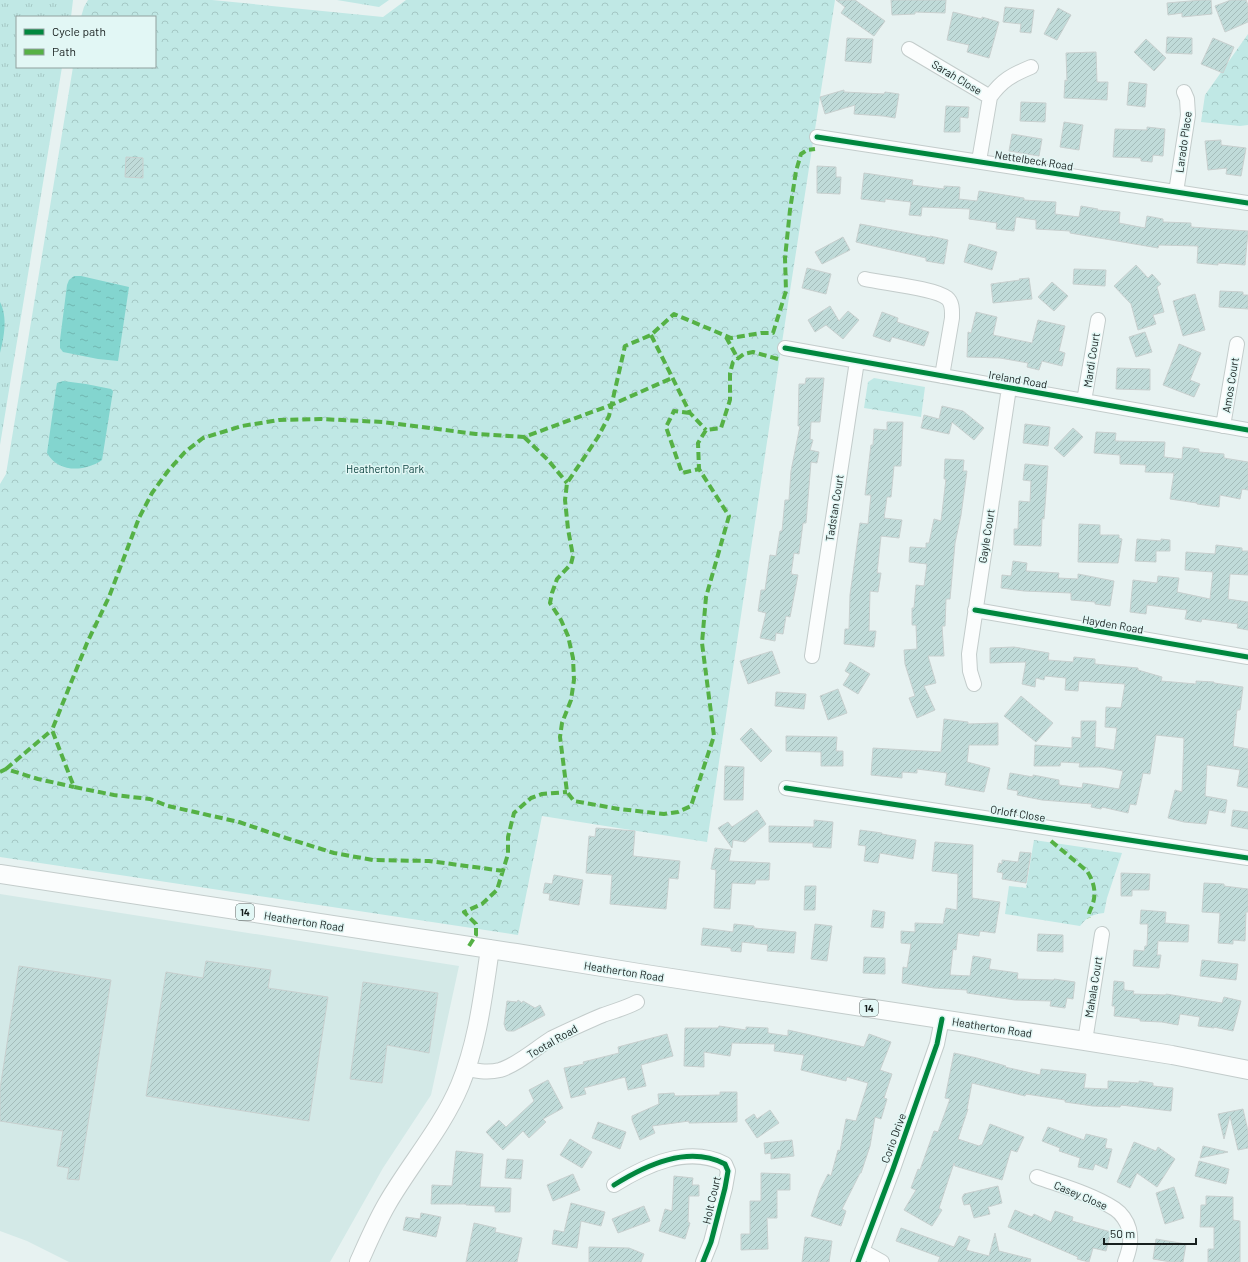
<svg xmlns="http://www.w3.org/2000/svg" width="1248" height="1262" font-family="Barlow,sans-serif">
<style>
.built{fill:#d3e9e7}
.grass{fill:url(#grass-tufts)}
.forest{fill:url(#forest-crowns)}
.water{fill:url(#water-ripples)}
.building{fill:url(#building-hatch);stroke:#c8d0cf}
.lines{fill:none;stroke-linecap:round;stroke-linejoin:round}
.minor-casing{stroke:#c3cccb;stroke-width:16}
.major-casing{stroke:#c3cccb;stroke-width:20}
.minor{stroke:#fbfdfd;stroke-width:14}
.major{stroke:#fbfdfd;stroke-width:18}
.quiet{stroke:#55b145;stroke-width:4;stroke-dasharray:8 4;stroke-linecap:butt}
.cycleway-casing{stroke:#e2f7f5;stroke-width:8}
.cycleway{stroke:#00873e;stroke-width:5}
.labels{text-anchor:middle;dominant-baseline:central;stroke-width:3;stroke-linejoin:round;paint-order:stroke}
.shield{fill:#e2f7f5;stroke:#54605e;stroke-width:1}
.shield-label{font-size:10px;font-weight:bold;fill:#171f1e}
.street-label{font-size:11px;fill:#171f1e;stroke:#e2f7f5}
.park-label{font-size:11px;fill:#063d3a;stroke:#e2f7f5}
</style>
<defs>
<pattern id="grass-tufts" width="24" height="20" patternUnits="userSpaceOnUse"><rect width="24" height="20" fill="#c0e8e5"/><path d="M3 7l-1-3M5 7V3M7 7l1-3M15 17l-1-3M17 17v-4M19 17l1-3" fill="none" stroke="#a4c7c4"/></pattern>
<pattern id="forest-crowns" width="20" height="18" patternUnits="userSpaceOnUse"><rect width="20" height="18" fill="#c0e8e5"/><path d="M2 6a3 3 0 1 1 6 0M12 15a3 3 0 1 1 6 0" fill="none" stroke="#a4c7c4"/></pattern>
<pattern id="water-ripples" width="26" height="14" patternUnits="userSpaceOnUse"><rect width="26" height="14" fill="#83d5cf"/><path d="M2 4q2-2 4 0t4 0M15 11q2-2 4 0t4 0" fill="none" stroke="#70b6b1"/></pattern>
<pattern id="building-hatch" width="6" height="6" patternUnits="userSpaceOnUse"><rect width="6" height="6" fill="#c0dbd9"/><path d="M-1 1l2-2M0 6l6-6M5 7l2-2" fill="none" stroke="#a4bcba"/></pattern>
</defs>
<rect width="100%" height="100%" fill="#e7f2f1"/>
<path class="built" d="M0,894L459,966L431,1095L383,1168L330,1262H69L27,1241L0,1231Z"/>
<path class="grass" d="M0,0H73L71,17H17V67H62L0,445Z
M337,0H389L379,7Z"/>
<path class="forest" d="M88,0H212L383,17L406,0H835L779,362L707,842L542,816L518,935L0,857V484L6,474L73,67H155V17H81L84,7Z
M1248,34V125L1240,126L1201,122L1205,95Z
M874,378L925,387L921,417L864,408L868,382Z
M1034,840L1122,853L1107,898L1104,913C1093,914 1087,917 1080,926L1005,914L1009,886L1026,888Z"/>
<path class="water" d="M74,276H81L129,287L118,361L98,359L63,352L60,348V340L67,285L69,280Z
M0,302C8,317 4,338 0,353Z
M63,381L86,384L111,389L113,391L102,460C85,472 58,473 47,453L56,389L57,383Z"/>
<path class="building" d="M836,0H855L885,21L874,36L841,13L845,7Z
M891,0H946L945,13L915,12V14L892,15Z
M1202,0H1211L1212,14L1182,17V13L1168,15L1167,3Z
M1231,0H1246L1248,5V22L1225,32L1215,6Z
M1005,7L1034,10L1031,33L1020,32L1021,24L1003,22Z
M1058,8L1071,15L1057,40L1044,34Z
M953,12L982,19V17L999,22L989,58L967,52L969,45L947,40Z
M1167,37L1192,38V54L1166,53Z
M847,38L873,39L871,63L845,61Z
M1213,38L1234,47L1223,73L1201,64Z
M1146,39L1166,58L1154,71L1134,52Z
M1096,52L1097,82H1108L1107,100L1064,98L1065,80L1067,81L1066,53Z
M1129,82L1147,84L1145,107L1127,105Z
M844,90V92L884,94L885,92L899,94L895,118L883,116L854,114L855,105L825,114L820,97Z
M1021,102L1046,103L1045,122L1020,121Z
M946,106L969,107L968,118L960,117V132H944Z
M1064,122L1083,125L1079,150L1060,147Z
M1147,127L1165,129L1163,156L1153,155L1152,162L1141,161V158L1113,157L1115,129L1147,130Z
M1012,134L1042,139L1039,156L1009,151Z
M1221,140V145L1246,148L1241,176L1226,174L1227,168L1208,170L1205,141Z
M126,157L143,158V178L125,177Z
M817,166L836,167V177H841L840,194L817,193Z
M864,173L913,180L912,185L944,189V186L960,187L959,199L977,201L979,191L1024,198V200L1056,202L1055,214L1079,217L1081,206L1098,209L1097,210L1120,212L1119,223L1145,228L1147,216L1163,219V222L1191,223V227L1248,231L1245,265L1218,263V265L1197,263L1198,246L1159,245L1158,248L1070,233V231L1036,229V220L1016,217L1014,231L996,229L997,223L969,219L970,209L922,207L921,216L909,215L911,202L885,199V202L861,199Z
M860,224L930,237V236L948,240L944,264L926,261V258L856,242Z
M843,237L850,250L822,264L815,252Z
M969,244L997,252L992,270L964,262Z
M1136,265L1148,278L1152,274L1161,284L1157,287L1164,312L1153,315L1156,324L1138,330L1131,304L1114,286Z
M807,268L831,274L826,294L802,288Z
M1074,269L1106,270L1105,286L1073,284Z
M1029,278L1032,299L993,303L991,284L1020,280L1019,279Z
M1052,282L1068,296L1054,311L1038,297Z
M1220,291L1243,292V295H1248V309L1219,307Z
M1195,294L1205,330L1183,336L1173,301Z
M830,306L839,321L848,311L859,320L843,339L826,325L815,332L808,320Z
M882,312L898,318L897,322L929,332L924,346L892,337L890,342L873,336Z
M976,312L997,317L993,335L1032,343L1038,320L1065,326L1059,351L1065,353L1062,366L1042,361L1039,370L1027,367L1028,363L1000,358L967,357L968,332L971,333Z
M1145,332L1152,352L1136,357L1129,337Z
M1179,344L1201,353L1190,380L1200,384L1194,397L1163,385Z
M1117,368L1150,369V390L1116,389Z
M806,378H824L820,422H811L810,439L813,440L810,450L819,452L817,463L811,462L806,523H803L799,554L794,553L791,574L798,575L790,617L786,616L783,634L776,633L775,641L760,638L766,613L758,611L761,590H765L770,555L776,556L780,531H782L785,500H789L791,471L800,426H798L799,384H805Z
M942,406L963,411L984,428L974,440L952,422L949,434L921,428L924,415L939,419Z
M887,422H903L901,466H894L891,497H887L884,518L902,520L899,538L881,536L877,573H881L878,592L870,591L869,631H876L874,647L844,644L845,629H849L850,595L860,523L868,524L871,495H865L871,445H873L874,429L887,430Z
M1025,424L1050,427L1048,446L1023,443Z
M1073,428L1083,437L1064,457L1054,448Z
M1096,432L1116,433L1115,441L1165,442L1164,457L1182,459L1183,447L1199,449V452L1224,454V458L1248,462V490L1242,489L1240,499L1220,495L1219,507L1197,504V503L1170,499L1174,473L1145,472L1146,465L1120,464V455L1094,453Z
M945,459L964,460L963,471H967L961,515L955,543L950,599H946L945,626H942L944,656H928L936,683L924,686L935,710L917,718L909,698L915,696L905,664L904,650L917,649L916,625H912V608H914L916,585L924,586L927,564L909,562L910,547L926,548V543H929L934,519L941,521L946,479H944Z
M1025,464L1048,466L1044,519L1042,518L1041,546L1014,545V529H1018L1019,501L1030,502L1031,481L1023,480Z
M1079,524L1100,525V535H1119V538L1122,539L1118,563L1078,562Z
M1137,539L1161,541V539L1170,540V551H1156V562L1135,561Z
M1216,545L1242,548V551H1248V575L1230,574L1228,599L1248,602V630L1237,628L1238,624L1202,619L1201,622L1185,619L1187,610L1147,605L1146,614L1130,612L1133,580L1157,583L1158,576L1179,578L1177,592L1210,599L1213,572L1185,570L1186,552L1215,554Z
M1013,561L1027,563L1026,571L1059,573L1058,578L1078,579V574L1114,581L1110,606L1095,604V602L1071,600V593L1024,591L1001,588L1002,575L1011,576Z
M1014,647L1049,653L1048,660L1073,662L1074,657L1095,659V664L1138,668V670L1162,677L1161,681L1196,684V681L1214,682V683L1243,687L1240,710H1237L1233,746L1248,749V788L1237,786L1240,770L1207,765L1205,796L1227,800L1225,813L1209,810L1206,824L1184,822L1168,818L1175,790L1182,792L1184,738L1156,735L1150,774L1143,773L1136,805L1130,804L1128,813L1102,807L1101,809L1091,807L1092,804L1042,800L1017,795L1018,791L1007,789L1010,773L1033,777V775L1059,780V785L1082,788L1083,783L1119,789L1123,771L1102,767H1079L1080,763L1061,762L1060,766H1034L1035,745L1072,748V737L1081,738V721H1096L1095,747L1114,750L1117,728L1105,727L1106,707L1121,708L1125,684L1079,681L1078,691L1065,690L1066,678L1045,676L1044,680L1036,678L1035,687L1022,684L1026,662L990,663V648Z
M772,651L780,673L748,684L740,661Z
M850,662L870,674L858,694L843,685L850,674L845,671Z
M838,689L847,713L828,720L820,696Z
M776,692L806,694L804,709L775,706Z
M1021,696L1053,723L1036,742L1004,716Z
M944,719L968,722V724L998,723V745H969L967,762L990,768L984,792L945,785L947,773L917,769V773L902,772V778L871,775L873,748L941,752Z
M751,728L772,751L761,762L740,739Z
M786,736L837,737L836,751H843V766H821V752L786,751Z
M725,766L744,767L743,800H724Z
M757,810L766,824L745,842L733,840L732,848L718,828L728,822L732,827Z
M1233,810L1248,812V829L1231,826Z
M814,820L833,822L831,848L813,847V843L769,842V826L814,827Z
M596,828L635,831L633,856L680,861L678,879L669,878L666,909L610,904L612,875L586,873L589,836L595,837Z
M860,830L882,833V834L916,840L913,859L880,853L878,863L864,861L866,846L858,845Z
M935,842L973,845L972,898L1000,902L995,933L980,931L979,936L958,933L956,950L953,949L950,975L970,976L973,956L991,959L989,969L1018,973L1017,979L1054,980V979L1075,982L1073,999L1067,998L1065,1008L1050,1006L1051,1001L1015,1000L967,993V990L934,988L902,983L903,967L907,968L911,944L901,943V931L915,932V923L943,924L946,908L957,910L958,874L932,871Z
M715,848L731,850L729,861L770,863L769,880H756L755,884L732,883L730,909L714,908L716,870L711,869Z
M1020,852L1031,853L1026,883L1002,879L1003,873L997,872L999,863L1002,864V860L1018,862Z
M1121,873L1150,874L1149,890H1132V896H1121Z
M554,875L583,880L579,905L549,900L550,894L543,893L545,883L552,884Z
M1204,883L1224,884V886L1248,889V912H1246L1245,941L1233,940V944L1218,943L1220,913L1202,912Z
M805,886H816L815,910H804Z
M873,910L885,912L883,928L871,927Z
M1141,910L1166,912L1165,923L1189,925L1188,942L1158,941L1157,955H1161L1159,968L1133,966L1134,950L1144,951L1145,946H1147L1148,924H1140Z
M734,924L754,926V928L796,932L794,953L767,951L768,945L742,942L741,952L731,951V948L701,945L703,928L733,932Z
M815,924L832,926L827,961L811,959Z
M1038,934L1063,935V952L1037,951Z
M864,957L885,958V974L863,973Z
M1202,960L1238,964L1236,980L1200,976Z
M206,961L271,970L268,988L328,997L309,1121L146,1096L166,972L203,978Z
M19,966L111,980L79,1180L67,1179L69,1168L57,1166L63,1131L0,1121V1089Z
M1114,981L1124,982V990L1134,991L1133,994L1165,995L1166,994L1222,1003L1224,997L1241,1001L1233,1031L1214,1027V1028L1198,1026L1200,1017L1180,1014L1178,1025L1162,1022L1140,1021V1019L1114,1016L1115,1006H1112Z
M363,982L438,993L429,1053L387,1045L382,1083L350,1079Z
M518,1000L522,1003L523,1001L535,1008L540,1005L545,1015L514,1031H508L506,1030L504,1024L507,1001L517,1002Z
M719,1026L746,1030V1027L768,1028V1033L788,1036V1030L864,1047L869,1034L891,1042L880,1070L892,1074L884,1098L887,1099L881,1119L875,1117L870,1146L861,1173H860L842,1209L846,1211L841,1226L811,1216L820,1190L828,1174L831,1176L838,1150L840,1151L846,1119L856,1121L868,1083L847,1077L846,1081L801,1070L804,1055L774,1051L775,1044L732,1043L730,1056L704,1052V1067L684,1066L685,1028H718Z
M667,1034L673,1056L641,1065L646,1086L628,1090L625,1077L584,1088L586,1094L571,1098L564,1068L584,1064L583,1062L619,1053L618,1047Z
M954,1053L977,1058L1006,1066L1005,1067L1040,1075L1041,1069L1086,1074L1084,1088L1108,1089V1081L1139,1083V1081L1153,1083V1086L1173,1088L1171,1111L1121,1105L1120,1107L1093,1106L1065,1102V1100L1026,1094L1025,1096L972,1083L967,1109H968L958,1139L979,1146L980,1145H982L990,1124L1024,1137L1017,1152L1011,1150L1002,1180L955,1166L954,1163L939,1208L942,1210L932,1226L904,1210L916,1190L911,1188L918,1169L920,1170L934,1131L938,1132L950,1099L945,1098Z
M548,1080L563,1108L543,1119L546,1122L529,1138L523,1131L503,1150L486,1132L499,1120L506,1127L534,1101L529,1090Z
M720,1092H737V1122L689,1123V1121L652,1126L655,1133L640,1140L632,1120V1116L659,1104L658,1094L674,1093L675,1096L720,1095Z
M1243,1109L1248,1131V1148L1238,1150L1230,1116L1224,1139L1218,1114Z
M770,1110L779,1123L757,1138L745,1120L754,1114L757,1119Z
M598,1122L626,1132L620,1149L592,1138Z
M1048,1127L1084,1140L1086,1134L1107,1139L1105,1148L1112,1149L1107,1169L1095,1164L1093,1170L1078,1167L1080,1158L1059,1151L1060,1148L1042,1141Z
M570,1139L592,1152L582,1168L560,1155Z
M792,1140L794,1156L771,1159V1153L765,1154L764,1143Z
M1134,1142L1156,1151L1158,1147L1175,1159L1157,1187L1137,1173L1130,1188L1117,1182Z
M1203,1146L1228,1152L1200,1158Z
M456,1151L483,1154L480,1187L511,1188L510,1212H495V1206L466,1205V1204H431L432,1185L452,1186Z
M507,1159L523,1160L521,1179L505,1178Z
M1199,1161L1229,1169L1226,1184L1195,1176Z
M761,1173L790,1174V1190H777V1218H767L768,1249L741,1250V1234H750V1201H761Z
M573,1174L580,1190L553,1201L547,1185Z
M674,1176L693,1178L692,1185H699V1196H689L688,1222L690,1223L685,1239L659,1231L665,1209L672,1211Z
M998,1186L1002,1203L988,1207L990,1214L974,1218L970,1204L964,1205L962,1198L964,1194Z
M1174,1187L1184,1218L1165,1224L1156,1193Z
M1206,1196L1233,1197V1220L1240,1221V1262H1208V1249H1214V1227H1200L1201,1205H1206Z
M571,1203L605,1212L601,1226L581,1221L577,1248L552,1244L554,1230L564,1232Z
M644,1206L650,1221L618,1233L612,1219Z
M1015,1210L1032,1217L1034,1214L1051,1222L1055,1211L1073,1217L1072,1221L1111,1232L1106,1251L1093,1248L1089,1262L1077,1259L1078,1257L1008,1227Z
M421,1213L441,1217L436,1237L403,1230L406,1217L420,1219Z
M474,1223L496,1228L495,1232L522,1238L517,1262H466Z
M901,1228L954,1247L959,1236L970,1240L966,1250L989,1256L995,1233L999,1251L1031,1259L1030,1262H938L940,1257L896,1241Z
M805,1237L832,1241L829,1262H802Z
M1156,1239L1186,1244L1183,1262H1171L1153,1259Z
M589,1247L629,1248L644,1254L641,1262H589Z"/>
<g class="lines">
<defs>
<path id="minor" d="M909,49L990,97L979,161
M990,97C1002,80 1012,75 1031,67
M817,137L1248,203
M1176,192L1188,115L1187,99L1184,92
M865,279C882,283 935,288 947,298C953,303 952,312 952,318L942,376
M785,348L1248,430
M1084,401L1098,320
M1223,426L1237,344
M975,610L1248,657
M812,656L857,361
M974,684L970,671L969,654L1009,388
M786,788L1248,858
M1085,1041L1102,934
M466,1069C478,1071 488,1073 500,1070C517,1065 536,1048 552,1038C569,1030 586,1022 603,1015C614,1011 626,1008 637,1002
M1037,1177C1062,1186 1092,1194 1115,1209C1121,1213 1127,1221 1129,1229C1132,1241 1129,1251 1125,1262
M614,1185C646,1165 688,1145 725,1164L728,1171L725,1188L711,1242L703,1262
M862,1251L882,1262
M858,1262L893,1169L937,1044L942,1019"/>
<path id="major" d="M0,874L516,953L639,973L1085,1041L1172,1055L1248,1070
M359,1262C368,1242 376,1223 387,1204C410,1164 442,1128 460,1085C478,1042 483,995 490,949"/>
</defs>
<use href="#minor" class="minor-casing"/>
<use href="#major" class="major-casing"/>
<use href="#minor" class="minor"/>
<use href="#major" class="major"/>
<path class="quiet" d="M651,335L690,413L706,430
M726,337L738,359
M778,359L753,352L744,354L733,362L730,373V400L721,428L706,430L698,443L699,469L729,516L706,597L702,643L714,736L691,806L678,812L664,814L619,809L574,801L567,792L560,737L562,723L571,700L574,680L573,658L568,636L561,620L550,603L552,593L557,579L571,564L573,556L568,529L565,500L567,483L598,437L609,416L625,346L651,335L674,314L731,338L761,333H773L786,291L785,258L790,210L796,171L801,154L807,150L815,149
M690,413L674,411L666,427L682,473L699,469
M524,437L548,460L567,483
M6,769L52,730
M0,772L6,769L38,779L74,787
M1051,841L1087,871C1094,882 1097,893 1092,906C1090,911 1088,914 1089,918
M504,871L429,861L373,860L334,853L286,838L239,822L168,806L150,799L114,795L74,787L52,730L87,643L109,597L139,518L152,493L168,471L185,452L203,438L242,426L279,420L321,419L383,422L476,434L524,437L611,405L672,378
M469,946L476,935V924L464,912L482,904L497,890L508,854V837L514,813L531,798L542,794L567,792"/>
<defs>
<path id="cycleway" d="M817,137L1248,203
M785,348L1248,430
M975,610L1248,657
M786,788L1248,858
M614,1185C646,1165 688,1145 725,1164L728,1171L725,1188L711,1242L703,1262
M858,1262L893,1169L937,1044L942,1019"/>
</defs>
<use href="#cycleway" class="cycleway-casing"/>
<use href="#cycleway" class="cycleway"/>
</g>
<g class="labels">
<g class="shield">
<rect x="236" y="904" width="18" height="16" rx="3"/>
<rect x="860" y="1000" width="18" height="16" rx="3"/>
</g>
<g class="shield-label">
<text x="245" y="912">14</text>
<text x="869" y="1008">14</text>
</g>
<g class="street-label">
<text transform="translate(957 77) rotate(31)">Sarah Close</text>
<text transform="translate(1183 142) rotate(-82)">Larado Place</text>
<text transform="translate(1034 160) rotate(9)">Nettelbeck Road</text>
<text transform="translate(1091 360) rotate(-81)">Mardi Court</text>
<text transform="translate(1018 379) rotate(10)">Ireland Road</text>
<text transform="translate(1230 385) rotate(-81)">Amos Court</text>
<text transform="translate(834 508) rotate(-81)">Tadstan Court</text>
<text transform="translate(986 536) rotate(-81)">Gayle Court</text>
<text transform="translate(1113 624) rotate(10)">Hayden Road</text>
<text transform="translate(1018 813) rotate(9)">Orloff Close</text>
<text transform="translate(304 921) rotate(9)">Heatherton Road</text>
<text transform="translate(624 971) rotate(9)">Heatherton Road</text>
<text transform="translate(1093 987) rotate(-81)">Mahala Court</text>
<text transform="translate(992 1027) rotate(9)">Heatherton Road</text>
<text transform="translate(552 1041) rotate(-30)">Tootal Road</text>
<text transform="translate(893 1138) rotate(-70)">Corio Drive</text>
<text transform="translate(1081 1195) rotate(23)">Casey Close</text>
<text transform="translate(711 1200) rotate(-77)">Holt Court</text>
</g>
<g class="park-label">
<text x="385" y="468">Heatherton Park</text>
</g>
</g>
<rect x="16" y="16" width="140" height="52" fill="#e2f7f5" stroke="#91a19f"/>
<rect x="24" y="29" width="20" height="6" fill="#00873e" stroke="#91a19f"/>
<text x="52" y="36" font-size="12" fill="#171f1e">Cycle path</text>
<rect x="24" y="49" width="20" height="6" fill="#55b145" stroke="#91a19f"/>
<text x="52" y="56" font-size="12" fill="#171f1e">Path</text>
<path d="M1104 1238v6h92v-6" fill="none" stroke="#171f1e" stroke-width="2"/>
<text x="1110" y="1238" font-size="12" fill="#171f1e" stroke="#e2f7f5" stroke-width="3" paint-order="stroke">50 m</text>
</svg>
